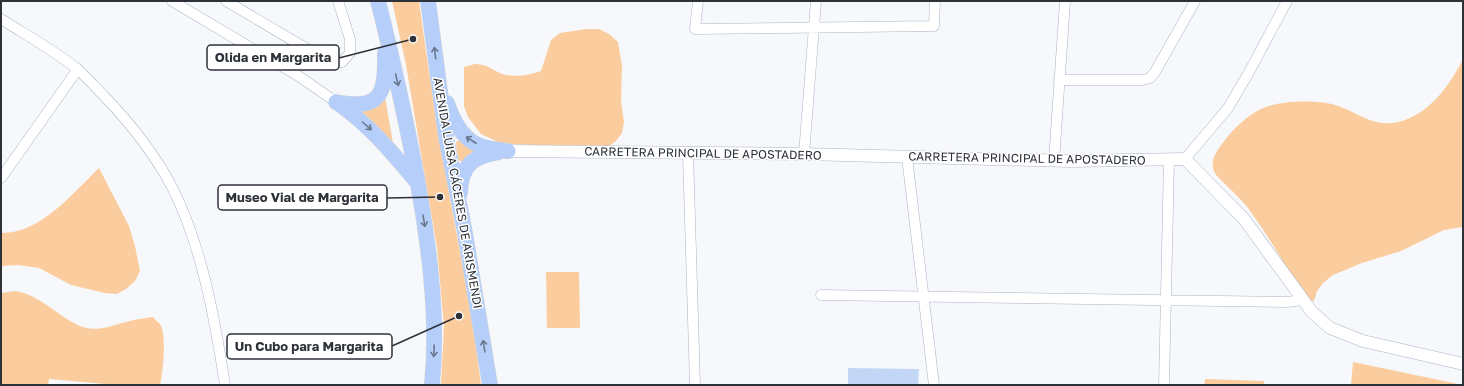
<svg xmlns="http://www.w3.org/2000/svg" width="1464" height="386" font-family="'Golos Text',sans-serif">
<style>
.green{fill:#fbcd9e}
.building{fill:#c3d6f5}
.lines{fill:none;stroke-linecap:round;stroke-linejoin:round}
.minor-casing{stroke:#aab5c5;stroke-width:11}
.tertiary-casing{stroke:#aab5c5;stroke-width:13}
.primary-casing{stroke:#d5d6d7;stroke-width:16}
.minor{stroke:#fff;stroke-width:10}
.tertiary{stroke:#fff;stroke-width:12}
.primary{stroke:#b5cffa;stroke-width:15}
.oneway{stroke:#6a788f}
.labels{text-anchor:middle;dominant-baseline:central;stroke-width:3;stroke-linejoin:round;paint-order:stroke}
.street-label{font-size:12px;fill:#2d3138;stroke:#fff}
.leader{fill:none;stroke:#2d3138;stroke-width:1.5}
.callout-dot{fill:#2d3138;stroke:#fff;stroke-width:1.5}
.callout{fill:#fff;stroke:#2d3138;stroke-width:1.5}
.callout-label{font-size:13px;text-anchor:middle;font-weight:bold;fill:#2d3138}
</style>
<rect width="100%" height="100%" fill="#f6f8fc"/>
<path class="green" d="M392,1H419C427,61 436,121 447,181C459,249 473,317 481,385H441L444,326L437,248L406,65Z
M586,29H599L609,34L618,42L622,66L621,101L624,122L622,133L616,141L607,148L510,144L500,143L481,134L468,117L464,106V67C468,66 473,64 477,64C488,64 496,73 506,75C518,77 530,75 541,71L551,40L560,33Z
M1463,59V227L1444,230L1401,251L1362,263L1333,275L1323,283L1317,291L1314,301L1306,300C1288,269 1269,237 1248,208C1241,199 1231,190 1223,182C1221,179 1216,176 1215,173C1208,161 1218,149 1225,140C1234,128 1247,116 1261,109C1280,100 1321,99 1341,107C1361,115 1374,127 1398,122C1429,115 1450,85 1463,59Z
M385,97L393,143V144L354,111Z
M459,140L466,145L480,151L463,163C456,160 457,149 456,142Z
M99,168L129,226L135,246L140,271L135,281L126,289L117,294L105,293L71,285L39,268L18,265L1,266V233C40,234 73,193 99,168Z
M546,272H579L580,328H547Z
M15,291C41,295 57,316 80,326C95,332 108,327 122,323C132,320 143,318 153,317C155,320 158,322 160,324C167,334 163,373 160,385H116L49,379L48,385H1V293Z
M1353,362L1463,385H1351Z
M1205,379L1264,381V385H1204Z"/>
<path class="building" d="M848,368L919,369L918,385H848Z"/>
<g class="lines">
<defs>
<path id="minor" d="M172,1L300,77L336,102
M226,1L331,63L342,62L350,53V39L338,1
M698,1L695,29L934,26L935,1
M1,19C26,35 54,50 77,69C87,77 96,88 105,97C131,124 154,153 172,187C202,246 215,320 225,385
M1059,80H1143L1150,78L1155,72L1195,1
M688,152L695,385
M804,154L816,1
M907,157L934,385
M1185,159L1228,108L1248,74L1287,1
M1054,161L1065,1
M1,178L78,69
M821,295L1287,302L1303,300
M1164,385L1169,160"/>
<path id="tertiary" d="M508,151L804,154L1070,161L1185,159L1244,219L1312,312L1330,328L1363,341L1463,364"/>
<path id="primary" d="M378,1C392,56 404,112 415,167C428,239 439,312 432,385
M428,1L446,137L465,233L490,385
M336,102C381,111 386,94 385,53
M338,103C370,126 391,151 416,181
M447,103C453,121 463,141 483,147C491,149 500,150 508,151
M460,193C461,165 473,156 499,152"/>
</defs>
<use href="#minor" class="minor-casing"/>
<use href="#tertiary" class="tertiary-casing"/>
<use href="#primary" class="primary-casing"/>
<use href="#minor" class="minor"/>
<use href="#tertiary" class="tertiary"/>
<use href="#primary" class="primary"/>
</g>
<defs><path id="oneway-shaft" d="M-6 0H5M1.5-3L5.5 0L1.5 3" fill="none" stroke-width="1.6" stroke-linecap="round" stroke-linejoin="round"/></defs>
<g class="oneway">
<use href="#oneway-shaft" transform="translate(435 53) rotate(-97)"/>
<use href="#oneway-shaft" transform="translate(397 80) rotate(77)"/>
<use href="#oneway-shaft" transform="translate(367 126) rotate(42)"/>
<use href="#oneway-shaft" transform="translate(471 140) rotate(-147)"/>
<use href="#oneway-shaft" transform="translate(424 221) rotate(80)"/>
<use href="#oneway-shaft" transform="translate(484 346) rotate(-99)"/>
<use href="#oneway-shaft" transform="translate(434 351) rotate(92)"/>
</g>
<g class="labels">
<g class="street-label">
<text transform="translate(703 153) rotate(1)">CARRETERA PRINCIPAL DE APOSTADERO</text>
<text transform="translate(1027 158) rotate(1)">CARRETERA PRINCIPAL DE APOSTADERO</text>
<text transform="translate(458 193) rotate(80)">AVENIDA LUISA CÁCERES DE ARISMENDI</text>
</g>
</g>
<path class="leader" d="M413 39L339 58M440 197L387 198M459 316L392 346"/>
<g class="callout-dot">
<circle cx="413" cy="39" r="4"/>
<circle cx="440" cy="197" r="4"/>
<circle cx="459" cy="316" r="4"/>
</g>
<g class="callout">
<rect x="207" y="45" width="132" height="25" rx="4"/>
<rect x="218" y="185" width="169" height="25" rx="4"/>
<rect x="227" y="334" width="165" height="25" rx="4"/>
</g>
<g class="callout-label">
<text x="273" y="62">Olida en Margarita</text>
<text x="302" y="202">Museo Vial de Margarita</text>
<text x="309" y="351">Un Cubo para Margarita</text>
</g>
<rect width="1464" height="386" fill="none" stroke="#2d3138" stroke-width="4"/>
</svg>
